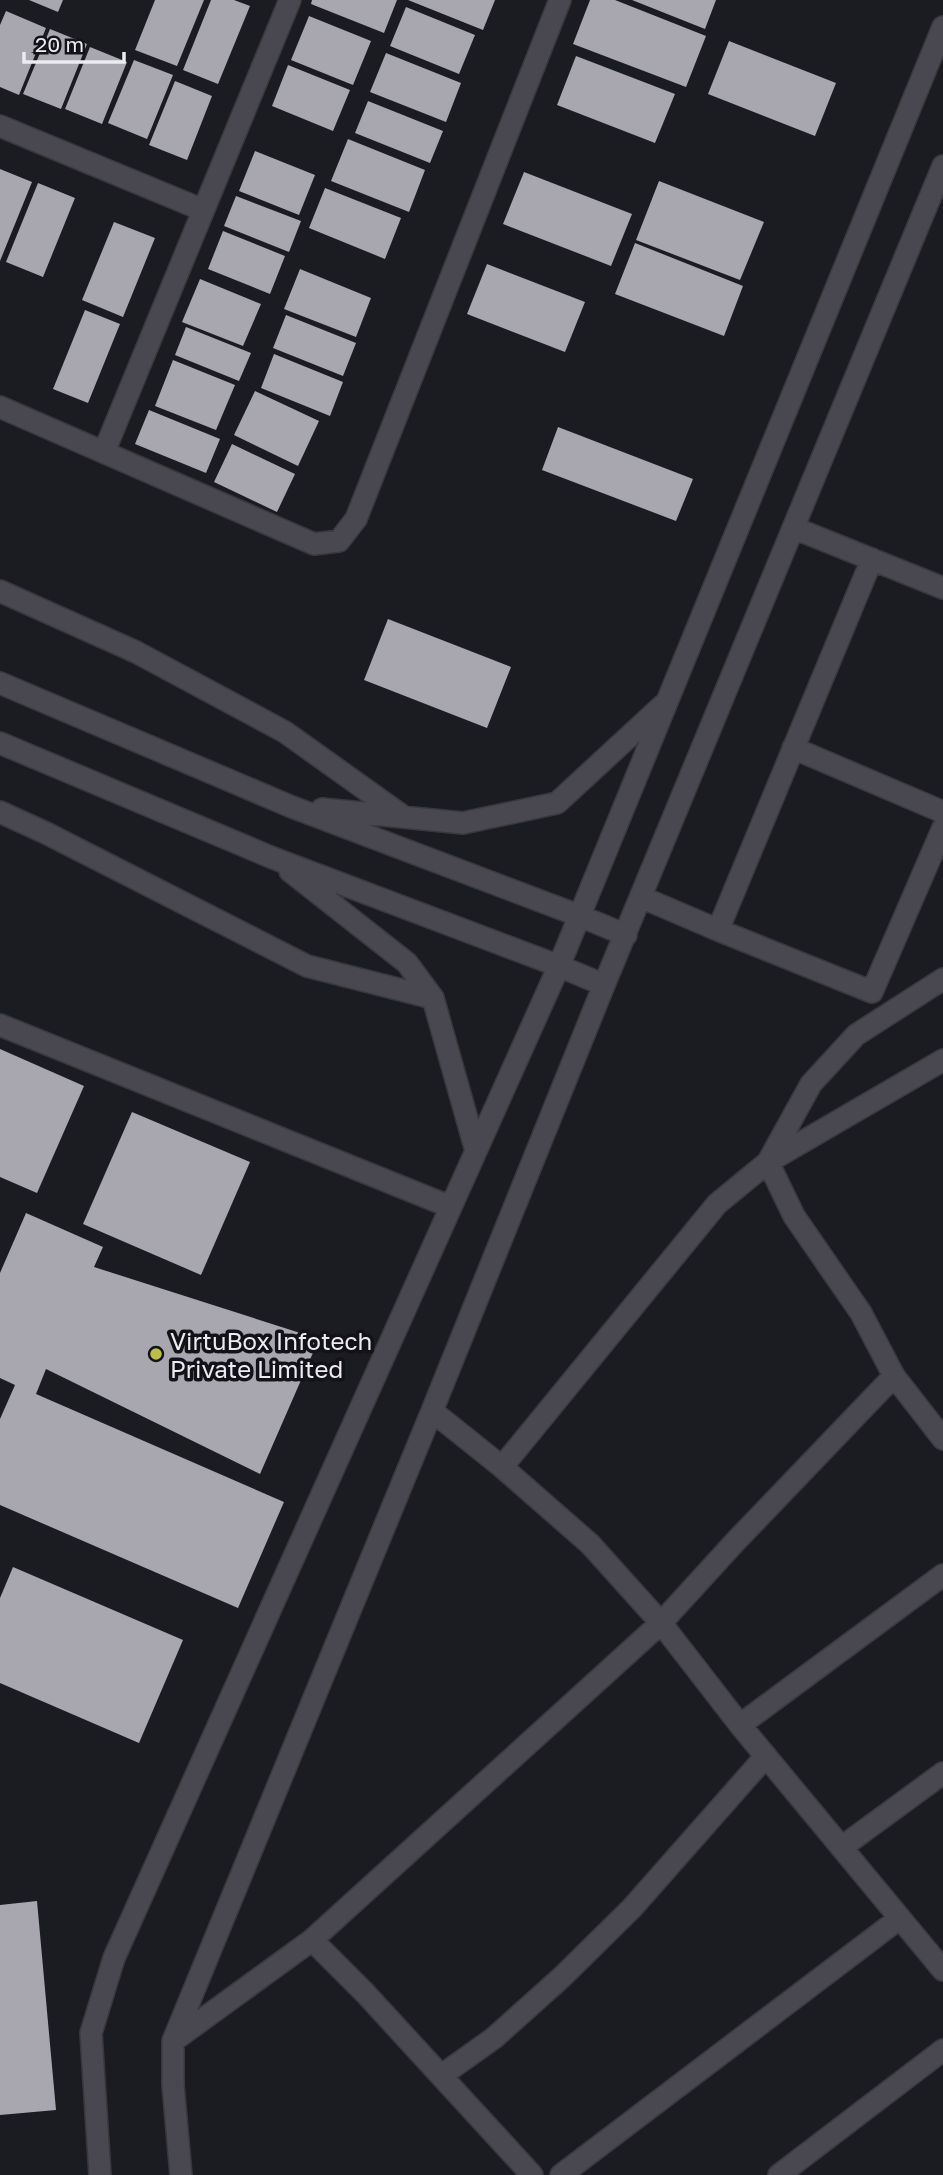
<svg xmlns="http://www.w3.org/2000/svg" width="943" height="2175" font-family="'Golos Text',sans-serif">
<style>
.building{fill:#a8a7b0}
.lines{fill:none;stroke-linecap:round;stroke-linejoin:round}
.minor-casing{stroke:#38383d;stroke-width:24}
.minor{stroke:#494850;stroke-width:21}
.poi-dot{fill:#bdbf43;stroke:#121218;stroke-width:2.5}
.labels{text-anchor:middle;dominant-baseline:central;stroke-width:7;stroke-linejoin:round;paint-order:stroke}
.poi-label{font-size:24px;fill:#ebebf0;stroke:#121218;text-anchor:start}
</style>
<rect width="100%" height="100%" fill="#1b1b22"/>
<path class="building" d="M29,0H63L58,12Z
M155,0H204L177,66L135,50Z
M211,0H234L250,6L218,84L183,70Z
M312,0H397L384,33L311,4Z
M408,0H495L483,30Z
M590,0H615L706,36L686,87L573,44Z
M632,0H716L705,29Z
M406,7L475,35L459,74L390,46Z
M6,11L46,28L19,95L0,87V25Z
M309,16L371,41L353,85L291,60Z
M50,29L87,44L61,109L23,94Z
M729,41L836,83L815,136L708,94Z
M90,47L127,62L102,124L65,109Z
M386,53L461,83L446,122L370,92Z
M576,56L675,94L655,143L557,105Z
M134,60L173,75L147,139L108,123Z
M288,65L350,90L333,131L272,106Z
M175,81L212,96L187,160L149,145Z
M368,101L443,131L430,163L355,133Z
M348,139L425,170L409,212L331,181Z
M255,151L315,175L299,215L239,191Z
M0,169L32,182L0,261Z
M524,172L632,214L611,266L503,224Z
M659,181L764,222L740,280L636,240Z
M38,183L75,198L43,277L6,262Z
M325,188L401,218L385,259L309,228Z
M236,196L301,221L289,252L224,226Z
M114,222L155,238L123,317L82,300Z
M223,231L285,256L270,294L208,269Z
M635,243L743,286L724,336L615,294Z
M487,264L585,302L565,352L467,314Z
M300,269L371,298L356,337L284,309Z
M200,279L261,304L243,346L182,322Z
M85,310L120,324L88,403L53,389Z
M286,315L356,343L343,376L273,348Z
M186,327L251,353L239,381L175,355Z
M274,354L343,382L330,416L261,388Z
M173,360L235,385L216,430L155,406Z
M255,391L319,421L298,466L234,435Z
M149,410L220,439L206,473L135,444Z
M558,427L693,479L676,521L542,470Z
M232,444L295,474L277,512L214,482Z
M388,619L511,667L487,728L364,680Z
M0,1049L84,1086L37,1193L0,1177Z
M132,1112L250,1162L201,1275L83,1224Z
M26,1213L103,1247L94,1267L319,1339L260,1474L46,1369L36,1394L284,1502L238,1608L0,1505V1419L15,1385L0,1378V1273Z
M13,1567L183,1640L139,1743L0,1683V1598Z
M37,1901L56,2110L0,2115V1905Z"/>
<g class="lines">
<defs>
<path id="minor" d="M0,126L203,210
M0,407L314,544L339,541L356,519L560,0
M104,452L290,0
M794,528L943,588
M0,591L136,652L285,732L404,817
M0,683L292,807L580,916L626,935
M0,743L273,858L559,966L604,985
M793,748L943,812
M322,809L463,823L557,803L662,706
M0,812L46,833L307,966L433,998
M290,871L407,963L433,998L476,1151
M641,897L718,930L872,992L943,828
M718,930L872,559
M943,979L856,1035L811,1084L768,1162L794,1216L861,1313L894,1376L943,1439
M0,1025L451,1207
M432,1411L502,1467L590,1544L661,1623L740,1725L943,1970
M502,1467L717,1204L768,1162L943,1060
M740,1725L943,1575
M842,1847L943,1773
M312,1940L365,1993L532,2175
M173,2041L312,1940L661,1623L735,1542L894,1376
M442,2075L494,2038L562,1977L632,1908L766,1756
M100,2175L91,2033L114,1958L559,966L943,27
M181,2175L173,2085V2041L432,1411L604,985L943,166
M561,2175L900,1918
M779,2175L943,2050"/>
</defs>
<use href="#minor" class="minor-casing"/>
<use href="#minor" class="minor"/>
</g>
<circle class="poi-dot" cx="156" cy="1354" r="7"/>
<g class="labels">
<g class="poi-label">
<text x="170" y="1340">VirtuBox Infotech<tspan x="170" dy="28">Private Limited</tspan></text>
</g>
</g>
<path d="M24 52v10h100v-10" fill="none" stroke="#ebebf0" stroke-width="3.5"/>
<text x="35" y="52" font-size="21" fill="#ebebf0" stroke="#121218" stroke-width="5" paint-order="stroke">20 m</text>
</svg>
